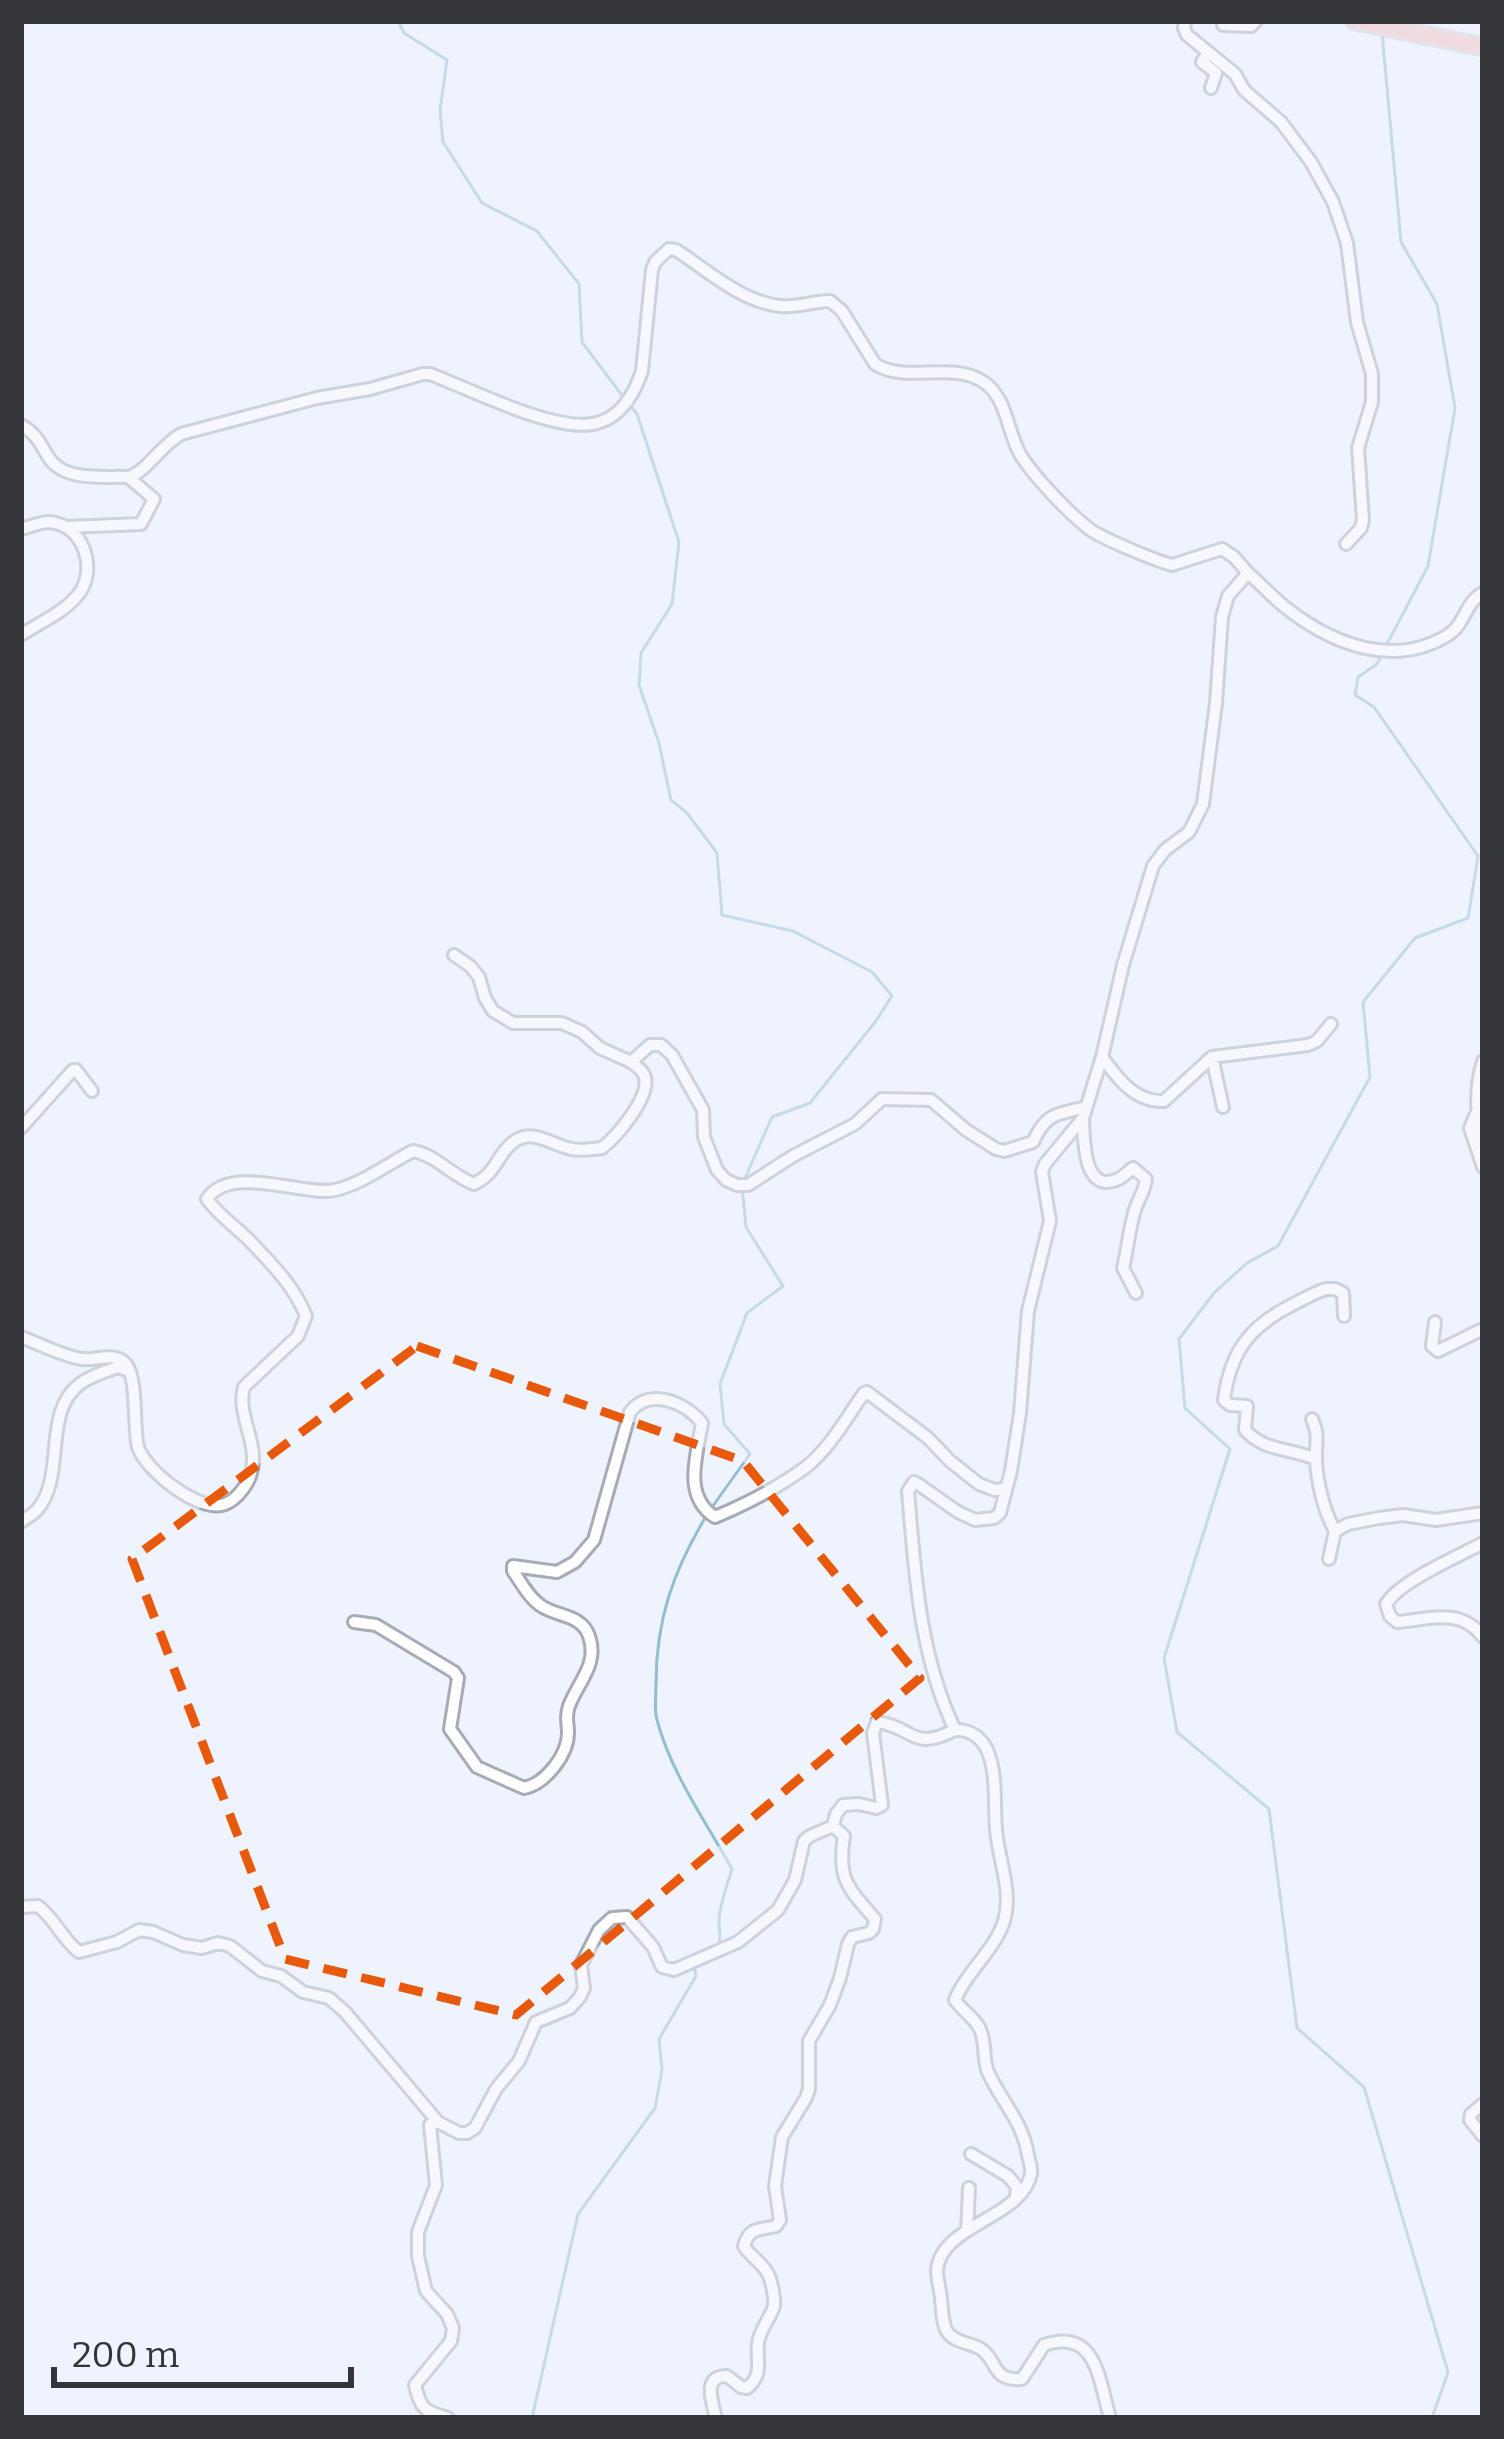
<svg xmlns="http://www.w3.org/2000/svg" width="1504" height="2439" font-family="Bitter,serif">
<style>
.lines{fill:none;stroke-linecap:round;stroke-linejoin:round}
.stream{stroke:#90bed3;stroke-width:3}
.minor-casing{stroke:#a7abb5;stroke-width:16}
.highway-casing{stroke:#d2d3d3;stroke-width:21}
.minor{stroke:#fff;stroke-width:10}
.highway{stroke:#f2bfbc;stroke-width:15}
.marked{fill:none;stroke:#e8590c;stroke-width:9;stroke-dasharray:24 15;stroke-linejoin:round}
</style>
<rect width="100%" height="100%" fill="#eff3fe"/>
<g class="lines">
<path class="stream" d="M398,21L404,33L447,60L440,110L443,142L482,203L537,231L579,284L582,342L624,398
M1382,33L1401,242L1437,304L1455,408L1428,566L1386,646
M630,405L637,414L679,542L672,604L641,653L639,685L659,743L671,800L687,813L717,853L722,915L793,931L872,972L892,996L876,1021L810,1103L772,1117L742,1185L746,1227L783,1286L747,1313L720,1384L724,1424L750,1454L710,1510
M1382,655L1377,664L1358,677L1355,695L1374,707L1478,856L1468,918L1415,938L1363,1002L1370,1077L1278,1246L1247,1263L1214,1293L1179,1339L1185,1408L1230,1449L1164,1658L1177,1732L1269,1809L1297,2028L1364,2087L1448,2372L1432,2418
M705,1518C673,1572 656,1620 656,1684C656,1696 654,1709 657,1720C671,1773 706,1822 732,1869C727,1886 719,1905 719,1922C719,1930 721,1937 719,1944L707,1950
M532,2418L578,2214L655,2108L662,2070L659,2039L696,1976L693,1963"/>
<defs>
<path id="minor" d="M1185,21L1184,28L1187,35L1235,74L1244,90L1281,122L1311,162L1333,202L1347,243L1357,322L1372,374V402L1358,448L1363,520L1361,528L1346,544
M1224,21L1223,25L1251,26L1256,21
M1207,54L1202,62L1216,73L1211,88
M21,425C40,436 40,446 52,462C69,481 104,476 128,477C147,472 160,446 181,434L317,398L370,389L423,374H430C470,389 551,431 593,424C620,419 634,395 642,371L652,270L655,262L669,249L676,250C707,270 743,303 781,306C797,308 814,301 830,301L842,311L875,364C906,384 950,361 982,381C1007,396 1007,431 1020,454C1034,477 1067,511 1088,528C1100,538 1157,561 1172,565L1222,549L1234,557L1248,573
M67,527L141,524L154,499L128,477
M21,529C29,527 40,522 49,522C84,524 99,571 77,596C63,613 39,623 21,635
M454,955L470,966L479,977L485,998L493,1011L513,1023H562L582,1032L600,1048L631,1062L650,1045H661L672,1055L703,1110L704,1137L717,1170L726,1180L737,1185H748L793,1156L855,1124L882,1099L931,1100L966,1130L996,1149L1004,1151L1033,1142C1047,1112 1056,1115 1086,1107
M1102,1057C1118,1079 1136,1103 1164,1101L1212,1057L1308,1045L1317,1041L1331,1024
M1212,1057L1223,1107
M1483,1061C1475,1088 1475,1113 1483,1140
M1476,1114L1470,1128L1483,1167
M1083,1118C1084,1136 1082,1193 1116,1180C1123,1178 1127,1172 1133,1168L1146,1179C1145,1190 1140,1196 1136,1207C1129,1226 1128,1248 1123,1268L1136,1293
M21,1128L73,1070H76L92,1091
M1435,1322L1432,1346L1438,1351L1483,1329
M21,1337C40,1344 62,1356 82,1359C96,1361 115,1351 126,1364C138,1379 133,1428 138,1447C145,1470 200,1514 225,1504C238,1499 250,1482 252,1469C258,1441 236,1413 244,1387L298,1336L306,1316C295,1287 270,1262 249,1240C235,1226 218,1215 207,1199C231,1163 304,1197 335,1190C362,1184 389,1163 413,1151C436,1155 452,1176 474,1184C493,1175 495,1162 507,1148C529,1123 549,1145 572,1149C581,1151 593,1149 602,1148C617,1136 650,1098 645,1077C643,1070 636,1066 631,1062
M1312,1419C1320,1437 1315,1442 1316,1460C1317,1483 1324,1511 1335,1531
M1316,1459C1290,1448 1265,1452 1245,1430L1247,1406L1230,1405L1224,1400C1230,1353 1249,1327 1290,1306C1302,1300 1313,1293 1326,1289H1335L1343,1293L1344,1316
M21,1522C26,1518 32,1515 37,1510C67,1475 41,1412 81,1383C91,1376 105,1372 117,1367L127,1370
M1483,1543C1457,1557 1400,1581 1386,1604L1390,1616L1397,1622C1427,1620 1460,1606 1483,1637
M1329,1559L1335,1531L1348,1524L1379,1518L1403,1515L1436,1520L1483,1513
M354,1622L376,1625L454,1672L458,1678L450,1729L477,1767L524,1788C545,1784 568,1755 568,1733C568,1722 565,1716 569,1706C578,1682 599,1664 589,1636C582,1615 559,1617 543,1607C530,1600 521,1582 513,1571V1566L557,1572L575,1562L594,1540L630,1412C649,1387 685,1402 702,1423C697,1455 682,1496 715,1517C746,1504 779,1487 806,1467C830,1448 847,1417 864,1393L867,1392L928,1438L950,1461L979,1484L995,1490L1005,1489
M955,1730C971,1729 984,1739 989,1755C998,1780 993,1812 997,1838C1001,1866 1012,1894 1004,1921C995,1950 966,1972 955,2000C962,2010 973,2017 979,2027C987,2042 982,2058 988,2072C1001,2101 1023,2122 1028,2155C1029,2161 1032,2167 1031,2173C1024,2218 941,2224 937,2270C937,2279 940,2289 941,2298C942,2308 942,2325 948,2333C956,2343 971,2343 981,2349C999,2362 991,2381 1022,2379L1044,2345C1097,2327 1099,2381 1110,2418
M21,1907L38,1906C56,1920 61,1938 79,1952L117,1942L139,1930L153,1932L183,1945L202,1948L218,1943L230,1946L262,1971L281,1976L303,1992L329,1998L345,2012L438,2122L459,2133H467L475,2128L496,2089L519,2061L536,2022L570,2008L580,1997L584,1988L581,1965L599,1930L612,1918L627,1917L653,1947L662,1967L674,1970L738,1942L778,1910L795,1880L804,1841L810,1836L833,1826L836,1814L843,1805L859,1804L876,1808L882,1805L873,1733L877,1722C915,1727 910,1752 955,1730C919,1654 915,1574 908,1491L914,1482L918,1484L958,1512L975,1520L994,1518L1000,1513L1011,1471L1020,1413L1028,1311L1050,1221L1042,1172L1045,1164L1083,1118L1102,1057L1123,965L1153,866L1165,850L1189,832L1203,804L1216,703L1222,617L1228,596L1248,573C1262,585 1275,600 1290,611C1335,645 1395,668 1448,635C1465,625 1465,602 1483,593
M1483,2104L1471,2114L1470,2120L1483,2136
M438,2122L430,2125L436,2185L418,2232V2256L426,2291L447,2314L453,2328L451,2341L415,2385C421,2410 424,2411 448,2418
M971,2154L1008,2176L1017,2187L1016,2197
M967,2231L969,2188
M716,2418C712,2401 702,2376 727,2376L741,2387L747,2388C764,2374 756,2362 758,2343C760,2329 770,2319 774,2306C775,2299 772,2283 769,2276C764,2263 751,2258 744,2246C750,2226 758,2231 776,2226L780,2220L775,2186L782,2137L806,2098L809,2089V2041L830,2005L840,1978L848,1944L852,1937L869,1933L873,1929L875,1919C848,1888 837,1879 844,1836L833,1826"/>
<path id="highway" d="M1355,21L1483,47"/>
</defs>
<use href="#minor" class="minor-casing"/>
<use href="#highway" class="highway-casing"/>
<use href="#minor" class="minor"/>
<use href="#highway" class="highway"/>
</g>
<path d="M0 0H1504V2439H0ZM417,1346L743,1461L920,1678L516,2015L285,1959L132,1559Z" fill="#eff3fe" fill-opacity=".55" fill-rule="evenodd"/>
<path class="marked" d="M417,1346L743,1461L920,1678L516,2015L285,1959L132,1559Z"/>
<rect width="1504" height="2439" fill="none" stroke="#333539" stroke-width="48"/>
<path d="M54 2367v18h297v-18" fill="none" stroke="#333539" stroke-width="6"/>
<text x="72" y="2367" font-size="36" fill="#333539" stroke="#eff3fe" stroke-width="9" paint-order="stroke">200 m</text>
</svg>
